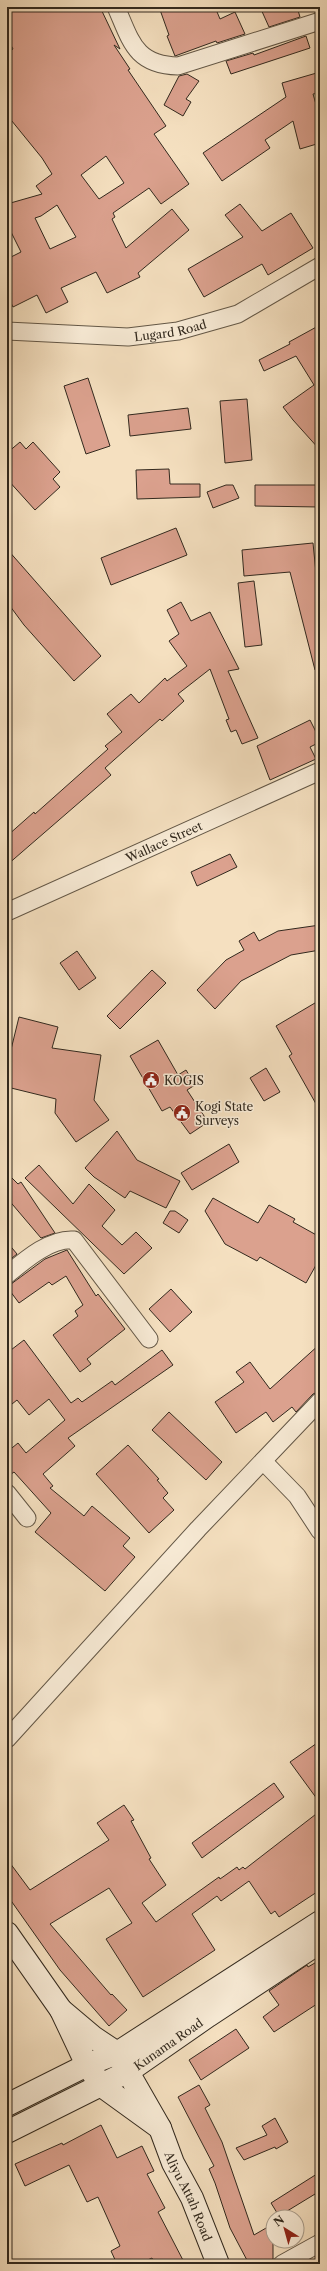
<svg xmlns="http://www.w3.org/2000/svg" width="327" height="2271" font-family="'Libre Caslon Text',serif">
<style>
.building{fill:#dba18e;stroke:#32291e;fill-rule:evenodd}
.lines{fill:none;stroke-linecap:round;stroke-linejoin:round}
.street-casing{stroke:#635746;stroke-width:19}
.secondary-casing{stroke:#32291e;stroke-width:24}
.street{stroke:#f8ebd6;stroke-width:17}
.secondary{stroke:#f8ebd6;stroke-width:22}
.labels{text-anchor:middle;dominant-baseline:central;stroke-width:3;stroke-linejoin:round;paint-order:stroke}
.street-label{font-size:12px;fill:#32291e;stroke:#f8ebd6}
.poi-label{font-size:12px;fill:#32291e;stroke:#f8ebd6;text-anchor:start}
</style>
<rect width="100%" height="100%" fill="#f5e0c0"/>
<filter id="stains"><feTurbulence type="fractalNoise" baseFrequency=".005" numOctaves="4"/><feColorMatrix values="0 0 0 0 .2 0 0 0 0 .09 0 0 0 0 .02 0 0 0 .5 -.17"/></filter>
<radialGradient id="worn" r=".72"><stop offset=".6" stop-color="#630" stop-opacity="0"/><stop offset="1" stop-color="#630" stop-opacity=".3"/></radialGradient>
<path class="building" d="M12,7H100L120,49L114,45L130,69L128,70L166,126L154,134L189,184L161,204L149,188L113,213L115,217L112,219L126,248L172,209L189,230L138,273L140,277L107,293L96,272L61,288L68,302L46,313L37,295L13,307L7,295V259L21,252L7,224V204L42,194L36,186L52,174L42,158L7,115V53L13,49L7,38V10ZM106,156L124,183L99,199L81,175ZM57,205L76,237L50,249L35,218L41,216Z
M159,7H215L220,19L235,12L245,34L217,43L216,41L175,56L167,36L169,35Z
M260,7H297L300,17L269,27Z
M306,36L310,48L231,74L226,61L253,53L254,55Z
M320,72V93L313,94L320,118V143L300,149L293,121L265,140L270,148L222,181L203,153L286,97L282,83Z
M187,74L199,81L186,99L191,102L183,116L164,105L179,76Z
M240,204L262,231L291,213L313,248L268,275L262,264L204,297L188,269L243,237L225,215Z
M320,325V450L293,420L283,407L314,385L296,356L264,371L259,360L290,344L289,342Z
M88,378L110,446L86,454L64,386Z
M247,399L252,460L225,463L220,401Z
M188,408L191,429L130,436L128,415Z
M20,442L26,449L33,442L60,472L53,479L60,487L35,510L7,479V453Z
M169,469L170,484H200V497L137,499L136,470Z
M226,485H233L239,498L213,508L207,492Z
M255,485H320V507L255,506Z
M176,528L187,555L111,585L101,558Z
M313,543L316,573L320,572V669L315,670L290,572L244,576L242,550Z
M7,549L101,656L74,681L24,625L7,602Z
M254,581L262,645L245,647L238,583Z
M181,602L191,621L210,612L239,669L228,671L258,738L242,744L236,730L231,732L226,720L229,719L210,669L178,694L184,701L162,721L160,719L105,768L111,775L7,865V836L34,812L35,814L108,749L105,746L122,732L107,714L131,694L139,703L165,678L167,681L187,666L169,641L179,634L167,610Z
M310,720L320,740V742L310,747L316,759L270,780L257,746Z
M230,854L237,867L197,886L191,872Z
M320,925V950L291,955L241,981L215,1009L197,990L226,960L244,950L239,941L254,932L259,941L278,931Z
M77,951L96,978L79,990L60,963Z
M152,970L166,983L120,1029L107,1016Z
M320,1000V1111L289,1056L292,1054L276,1026Z
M19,1017L58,1027L52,1048L101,1055L94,1100L109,1120L76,1142L55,1113L56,1099L7,1087V1066Z
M158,1040L178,1075L186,1070L195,1085L187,1090L208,1122L190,1134L170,1107L162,1111L130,1056Z
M266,1068L280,1092L264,1101L250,1078Z
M117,1131L137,1160L180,1181L166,1208L130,1191L125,1198L94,1177L85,1168Z
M229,1144L239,1162L192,1190L181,1173Z
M39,1165L73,1204L89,1184L115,1210L102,1226L122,1245L136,1232L152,1248L124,1274L25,1178Z
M7,1173L18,1184L21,1182L55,1233L41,1238L7,1198Z
M213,1198L258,1223L269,1205L295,1219L293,1222L320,1237V1258L306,1283L260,1257L257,1261L225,1244L205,1211Z
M170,1211H175L188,1220L179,1233L163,1223Z
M7,1242L17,1254L7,1262Z
M67,1250L96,1296L98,1294L125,1329L87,1359L91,1364L80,1372L53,1335L78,1316L75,1311L83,1305L66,1276L52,1285L49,1282L19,1303L7,1287L45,1259Z
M171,1289L192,1312L170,1332L149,1309Z
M24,1340L71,1403L78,1398L82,1402L112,1381L115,1385L162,1350L173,1365L68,1438L75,1446L43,1474L53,1486L50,1488L84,1516L92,1506L130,1538L123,1546L135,1557L105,1591L35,1532L51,1513L14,1472L7,1477V1452L18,1443L26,1453L65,1420L49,1399L29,1415L17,1400L7,1408V1353Z
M320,1344V1391L313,1394L296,1412L292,1407L273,1422L266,1412L236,1433L215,1402L244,1382L236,1372L250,1362L270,1389Z
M169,1412L222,1462L206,1480L152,1430Z
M128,1445L159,1479L157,1480L168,1493L163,1498L174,1510L149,1533L96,1474Z
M320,1741V1803L290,1762Z
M274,1783L284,1797L202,1858L192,1843Z
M124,1805L134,1820L131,1821L151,1858L149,1859L166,1885L142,1903L156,1922L219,1877L220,1879L237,1867L239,1870L243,1867L245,1869L320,1811V1890L279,1917L275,1911L271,1914L249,1881L221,1901L217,1896L192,1914L215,1950L143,1997L106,1939L132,1923L109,1888L50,1924L111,1995L112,1994L127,2010L109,2026L60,1970L7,1895V1859L30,1890L109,1840L97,1823Z
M320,1960V2002L274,2032L263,2017L279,2005L269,1991L307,1965L308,1967Z
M236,2029L249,2048L201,2080L189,2060Z
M199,2085L210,2105L205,2108L222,2142L254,2235L273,2224V2260L265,2264H249L230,2228L215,2183L209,2169L214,2166L178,2097Z
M275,2118L288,2142L276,2149L275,2147L244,2160L236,2148L267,2135L262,2126Z
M101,2125L117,2158L142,2146L154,2171L147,2174L165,2208L158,2212L185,2264H155L152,2258L139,2264H117L111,2251L120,2246L98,2197L87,2202L69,2165L25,2186L15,2164L62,2143L63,2145Z
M320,2172V2191L279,2216L271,2203Z"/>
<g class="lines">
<defs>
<g id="street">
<path d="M116,7C131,41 135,65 178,66L320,21"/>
<path id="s1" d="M7,331L128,337L178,331L238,314L320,266"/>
<path id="s2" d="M7,912L320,771"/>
<path d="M7,1275C25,1260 50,1238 74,1240L149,1339"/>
<path d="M263,1461L297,1496L320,1531"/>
<path d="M7,1493L27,1518"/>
<path d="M7,1739L198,1529L320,1401"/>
<path d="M282,2264L320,2243"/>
</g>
<g id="secondary">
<path d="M7,1933L61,2010"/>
<path d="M61,2010L93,2037L117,2053L160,2128L102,2086L87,2065Z"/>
<path d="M7,2105L87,2065L117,2053L320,1922"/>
<path id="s3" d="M160,2128L173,2163L192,2198L218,2264"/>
<path id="s4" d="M7,2132L129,2071L208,2016L320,1942"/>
</g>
</defs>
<use href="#street" class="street-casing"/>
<use href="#secondary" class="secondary-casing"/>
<use href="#street" class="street"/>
<use href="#secondary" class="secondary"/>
</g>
<defs>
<symbol id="civic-disc" viewBox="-11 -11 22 22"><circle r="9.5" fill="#8f2418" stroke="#f8ebd6"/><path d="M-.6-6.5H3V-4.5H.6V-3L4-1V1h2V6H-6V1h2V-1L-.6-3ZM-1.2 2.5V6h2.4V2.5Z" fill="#fff"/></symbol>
</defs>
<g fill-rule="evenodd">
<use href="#civic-disc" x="141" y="1070" width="20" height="20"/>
<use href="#civic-disc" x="172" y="1103" width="20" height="20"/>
</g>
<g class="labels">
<g class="street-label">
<text stroke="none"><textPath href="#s1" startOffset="164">Lugard Road</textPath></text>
<text stroke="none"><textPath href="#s2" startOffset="172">Wallace Street</textPath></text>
<text stroke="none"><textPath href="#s4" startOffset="184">Kunama Road</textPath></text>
<text stroke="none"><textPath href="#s3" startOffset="74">Aliyu Attah Road</textPath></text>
</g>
<g class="poi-label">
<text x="164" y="1080">KOGIS</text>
<text x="195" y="1106">Kogi State<tspan x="195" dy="14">Surveys</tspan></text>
</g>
</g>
<rect width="327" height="2271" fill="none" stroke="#f5e0c0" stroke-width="24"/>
<rect x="8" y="8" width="311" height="2255" fill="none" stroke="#32291e" stroke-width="2"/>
<rect x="12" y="12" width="303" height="2247" fill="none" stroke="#32291e"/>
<g transform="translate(285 2229) rotate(323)"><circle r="19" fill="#f8ebd6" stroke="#a99d8c"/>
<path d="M0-3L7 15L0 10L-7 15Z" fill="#8f2418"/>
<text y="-6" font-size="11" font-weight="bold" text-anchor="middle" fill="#32291e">N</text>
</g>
<rect width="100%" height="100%" filter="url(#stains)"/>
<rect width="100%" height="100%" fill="url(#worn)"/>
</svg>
